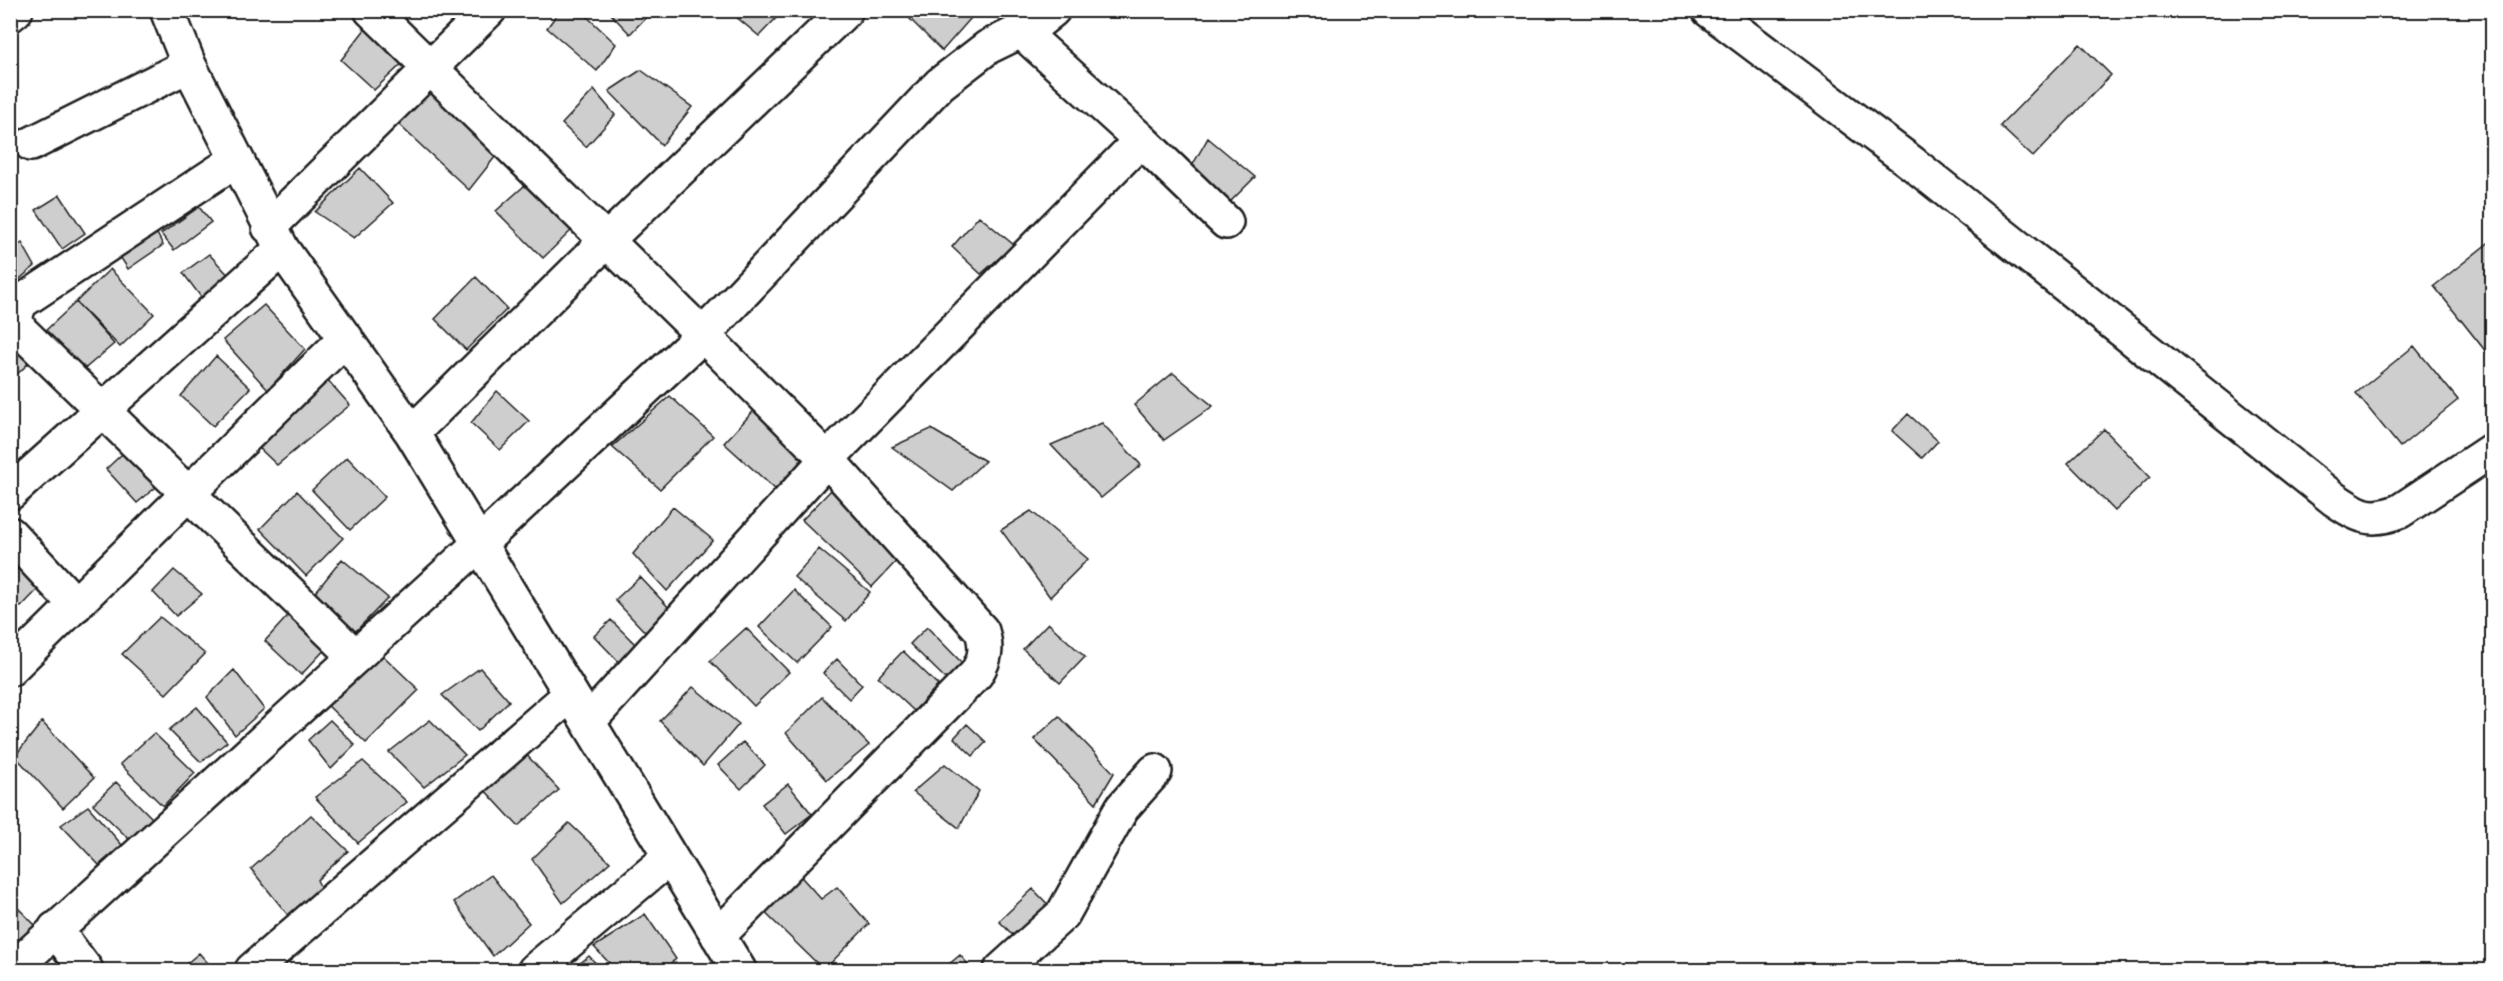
<svg xmlns="http://www.w3.org/2000/svg" width="2503" height="981" font-family="Caveat,sans-serif">
<style>
.building{fill:#cecece;stroke:#1c1c1c;stroke-width:1.5}
.lines{fill:none;stroke-linecap:round;stroke-linejoin:round}
.minor-casing{stroke:#1c1c1c;stroke-width:38}
.minor{stroke:#fff;stroke-width:33}
</style>
<rect width="100%" height="100%" fill="#fff"/>
<filter id="ink" filterUnits="userSpaceOnUse"><feTurbulence type="fractalNoise" baseFrequency=".0167" numOctaves="2"/><feDisplacementMap in="SourceGraphic" scale="12" xChannelSelector="R" yChannelSelector="G"/><feConvolveMatrix kernelMatrix="1 2 1 2 8 2 1 2 1" color-interpolation-filters="sRGB"/></filter>
<g filter="url(#ink)">
<path class="building" d="M560,10H580L616,44L597,71L547,28Z
M607,10H653L630,34Z
M728,10H784L759,36Z
M901,10H978L942,51Z
M366,28L407,59L374,90L341,60Z
M2080,44L2111,75L2033,157L2000,126Z
M641,70L692,107L662,145L609,91Z
M437,86L499,152L469,190L396,122Z
M594,90L615,115L586,147L562,124Z
M1208,138L1255,177L1225,207L1188,173Z
M360,168L393,203L354,238L315,212Z
M532,179L575,227L543,258L496,211Z
M60,195L85,233L62,249L36,210Z
M199,207L211,222L174,250L161,234Z
M979,216L1014,245L981,274L952,247Z
M154,228L163,245L128,269L119,255Z
M2492,240V357L2491,358L2434,286Z
M22,243L35,266L10,287V251Z
M209,254L232,279L207,305L183,273Z
M110,269L154,314L120,347L76,302Z
M476,277L507,309L466,350L435,319Z
M76,302L114,344L82,371L44,332Z
M264,305L305,349L268,390L223,340Z
M10,343L33,359L10,381Z
M2414,346L2458,400L2400,447L2356,393Z
M216,356L250,388L213,426L181,396Z
M1173,373L1213,406L1164,440L1134,405Z
M324,376L350,405L277,465L255,444Z
M497,391L529,421L500,450L471,423Z
M670,396L713,436L660,489L612,447Z
M760,404L811,450L776,490L724,443Z
M1908,414L1938,441L1922,458L1892,431Z
M1102,423L1141,465L1101,498L1051,445Z
M931,429L985,461L953,491L892,447Z
M2104,429L2150,477L2115,511L2068,463Z
M135,442L167,478L137,503L106,469Z
M347,457L385,497L350,530L312,490Z
M834,487L904,553L872,587L802,520Z
M297,491L343,538L306,576L260,529Z
M673,507L713,540L667,591L633,554Z
M1031,511L1088,559L1050,597L1001,530Z
M10,538L43,584L21,607L10,599Z
M819,549L870,592L846,621L794,577Z
M342,559L388,598L352,635L314,594Z
M174,570L202,594L176,616L153,592Z
M640,577L671,610L646,633L615,600Z
M794,590L832,627L797,663L759,627Z
M294,609L330,644L301,675L265,641Z
M160,617L205,654L166,694L122,654Z
M611,620L636,645L619,662L594,636Z
M1048,623L1085,657L1060,683L1023,649Z
M927,627L963,664L947,680L910,644Z
M746,628L789,672L754,706L710,661Z
M372,645L419,690L366,743L320,698Z
M903,651L938,685L914,711L878,677Z
M837,659L862,685L849,699L823,673Z
M480,668L509,701L478,731L442,695Z
M234,670L264,709L235,735L207,697Z
M693,687L739,724L703,766L660,721Z
M822,697L869,745L827,780L786,733Z
M197,707L227,742L201,762L169,730Z
M1059,716L1114,773L1096,803L1034,739Z
M330,720L355,745L331,769L308,740Z
M430,720L465,755L424,787L389,752Z
M42,722L94,778L63,808L15,756Z
M967,724L986,742L973,756L954,738Z
M154,733L195,773L163,806L120,764Z
M743,742L765,765L741,789L718,765Z
M522,750L559,790L518,826L482,787Z
M363,761L407,802L358,843L315,797Z
M945,764L979,791L959,828L913,792Z
M116,782L152,818L132,842L93,804Z
M788,784L812,814L786,834L762,804Z
M88,806L122,845L99,865L61,825Z
M311,815L348,851L317,880L323,892L291,919L251,869Z
M569,823L610,862L563,903L532,859Z
M795,870L821,899L837,887L869,924L824,970L755,903Z
M491,875L529,923L493,956L454,902Z
M1033,889L1057,914L1020,942L999,921Z
M10,900L36,926L10,950Z
M645,914L676,959L662,970H616L594,947Z
M199,953L214,970H179Z
M960,955L973,970H942Z
M589,956L602,970H572Z"/>
<g class="lines">
<defs>
<path id="minor" d="M167,10L189,65L282,249L412,433L739,970
M371,10L703,335L827,459L982,631C987,648 986,658 976,674L718,936
M1709,10L1912,163L2334,499C2359,516 2370,523 2400,511L2492,450
M10,15L16,10
M1022,32L1141,140L1226,222
M31,144L189,65
M236,160L21,302C15,314 14,320 21,331L355,656
M269,227L489,10
M412,433L607,240L846,10
M10,493L282,249
M10,534L76,605
M10,669L346,338
M588,722L827,459L1141,140
M55,929L86,970
M12,970L479,544L703,335L940,84L988,47L1037,23L1053,10
M252,970L571,694
M535,970L670,857
M1001,970L1063,914L1122,808L1155,771"/>
</defs>
<use href="#minor" class="minor-casing"/>
<use href="#minor" class="minor"/>
</g>
</g>
<rect width="2503" height="981" fill="none" stroke="#fff" stroke-width="36"/>
<rect x="18" y="18" width="2467" height="945" fill="none" stroke="#1c1c1c" stroke-width="2" filter="url(#ink)"/>
</svg>
